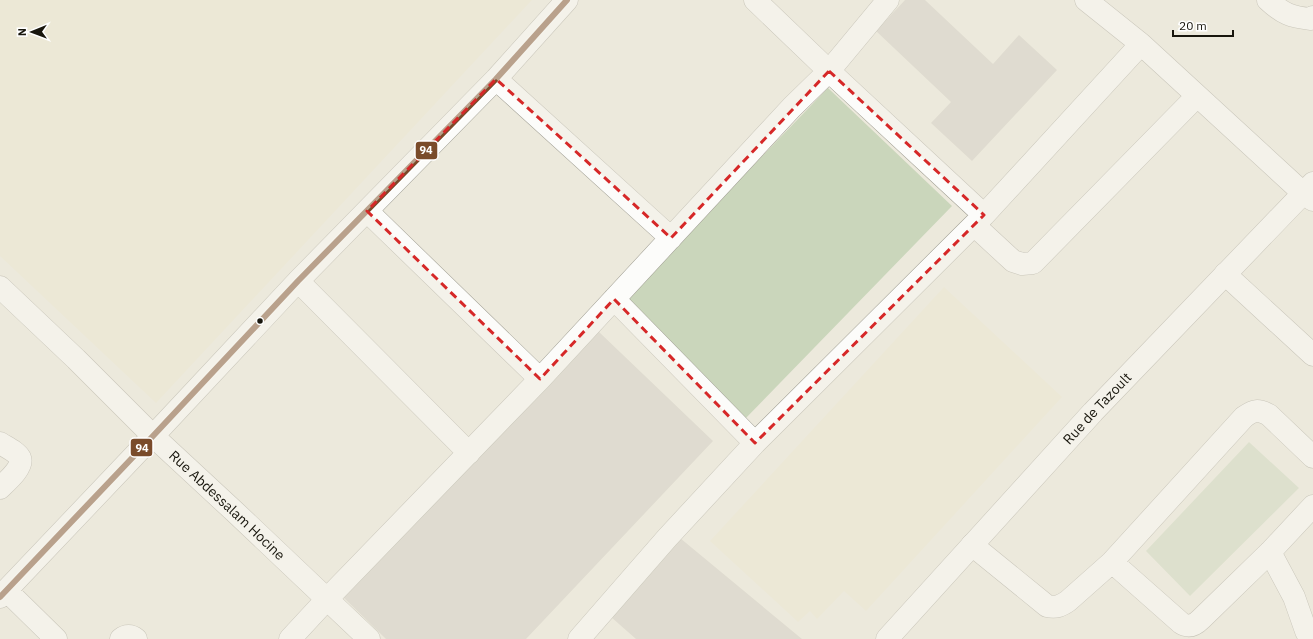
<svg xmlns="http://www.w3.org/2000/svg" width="1313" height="639" font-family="'IBM Plex Sans',sans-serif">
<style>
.built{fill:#ebe6cf}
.green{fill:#cad6bb}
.building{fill:#cecbc0}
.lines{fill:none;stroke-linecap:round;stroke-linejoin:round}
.minor-casing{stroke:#9f9d92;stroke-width:23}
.major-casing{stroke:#9f9d92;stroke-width:23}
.minor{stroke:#fcfcfa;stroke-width:22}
.major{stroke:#fcfcfa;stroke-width:22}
.bus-1-casing{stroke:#fff;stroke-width:9}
.bus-1{stroke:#7a4b2a;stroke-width:6}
.marked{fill:none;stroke:#d62828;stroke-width:3;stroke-dasharray:8 5;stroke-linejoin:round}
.bus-dot{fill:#18160d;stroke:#fff;stroke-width:1.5}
.labels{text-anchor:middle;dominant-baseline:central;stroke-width:4;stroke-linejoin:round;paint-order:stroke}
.street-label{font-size:14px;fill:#18160d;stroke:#fff}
.line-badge{stroke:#fff;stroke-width:1.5}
.badge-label{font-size:11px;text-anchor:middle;font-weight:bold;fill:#fff}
</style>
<rect width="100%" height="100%" fill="#ece9dc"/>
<path class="built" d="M0,0H532L156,403L0,256Z
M944,287L1062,397L866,611L844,591L817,619L810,611L798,622L710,541Z"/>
<path class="green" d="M828,88L952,206L744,420L624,299Z
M1249,442L1299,488L1190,596L1146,551Z"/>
<path class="building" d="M905,0H925L993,64L1019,35L1057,70L972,161L931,123L951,102L876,31Z
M598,331L713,441L526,639H386L342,596Z
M680,538L802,639H636L611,617Z"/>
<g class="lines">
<defs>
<path id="minor" d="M755,0L829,71L984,215
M1086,0L1141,44L1302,192L1313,200
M1268,0C1283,14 1291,17 1311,19L1313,17
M496,79L671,238
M367,211L540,379
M974,225L1013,261L1022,264L1033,263L1197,96
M1225,274L1313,355
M298,281L469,453
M614,299L755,443
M0,443C6,447 17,452 20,458C24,467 6,482 0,488
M972,545L1047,606C1056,608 1061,606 1068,601L1112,562L1244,417C1254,410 1258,409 1269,415L1313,457
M1270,552L1294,597L1306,631L1310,639
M1112,562L1181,623C1189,628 1195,625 1201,619L1270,552L1313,506
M6,590L56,639
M0,597L153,436L298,281L496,79L567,0
M121,639C126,635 131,635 136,639
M290,639L327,599L540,379L792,107L829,71L888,0
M579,639L667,538L755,443L984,215L1141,44"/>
<g id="major">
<path id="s1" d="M0,287L76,359L153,436L235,512L369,639"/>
<path id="s2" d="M887,639L1093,412L1313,183"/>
</g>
</defs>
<use href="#minor" class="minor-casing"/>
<use href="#major" class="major-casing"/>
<use href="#minor" class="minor"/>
<use href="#major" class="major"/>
<defs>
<path id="bus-1" d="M0,597L153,436L298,281L496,79L567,0"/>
</defs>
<use href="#bus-1" class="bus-1-casing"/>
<use href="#bus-1" class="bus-1"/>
</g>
<path d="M0 0H1313V639H0ZM829,71L984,215L755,443L614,299L540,379L367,211L496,79L671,238Z" fill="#ece9dc" fill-opacity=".55" fill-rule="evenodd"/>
<path class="marked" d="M829,71L984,215L755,443L614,299L540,379L367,211L496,79L671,238Z"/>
<circle class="bus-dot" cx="260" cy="321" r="3.5"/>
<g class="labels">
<g class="street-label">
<text stroke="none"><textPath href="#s2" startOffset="312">Rue de Tazoult</textPath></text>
<text stroke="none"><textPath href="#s1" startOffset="315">Rue Abdessalam Hocine</textPath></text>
</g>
</g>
<g class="line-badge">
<rect x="415" y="141" width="23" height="19" rx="4" fill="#7a4b2a"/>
<rect x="130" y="438" width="23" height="19" rx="4" fill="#7a4b2a"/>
</g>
<g class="badge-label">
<text x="426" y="154">94</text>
<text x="142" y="452">94</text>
</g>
<g transform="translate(32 32) rotate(269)" stroke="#ffffff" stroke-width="3" paint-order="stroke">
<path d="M0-3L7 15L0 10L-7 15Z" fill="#18160d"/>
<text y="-6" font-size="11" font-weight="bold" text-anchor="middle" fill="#18160d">N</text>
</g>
<path d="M1173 30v6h60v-6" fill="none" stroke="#18160d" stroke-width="2"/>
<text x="1179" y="30" font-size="12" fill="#18160d" stroke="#ffffff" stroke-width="3" paint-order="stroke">20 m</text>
</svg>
